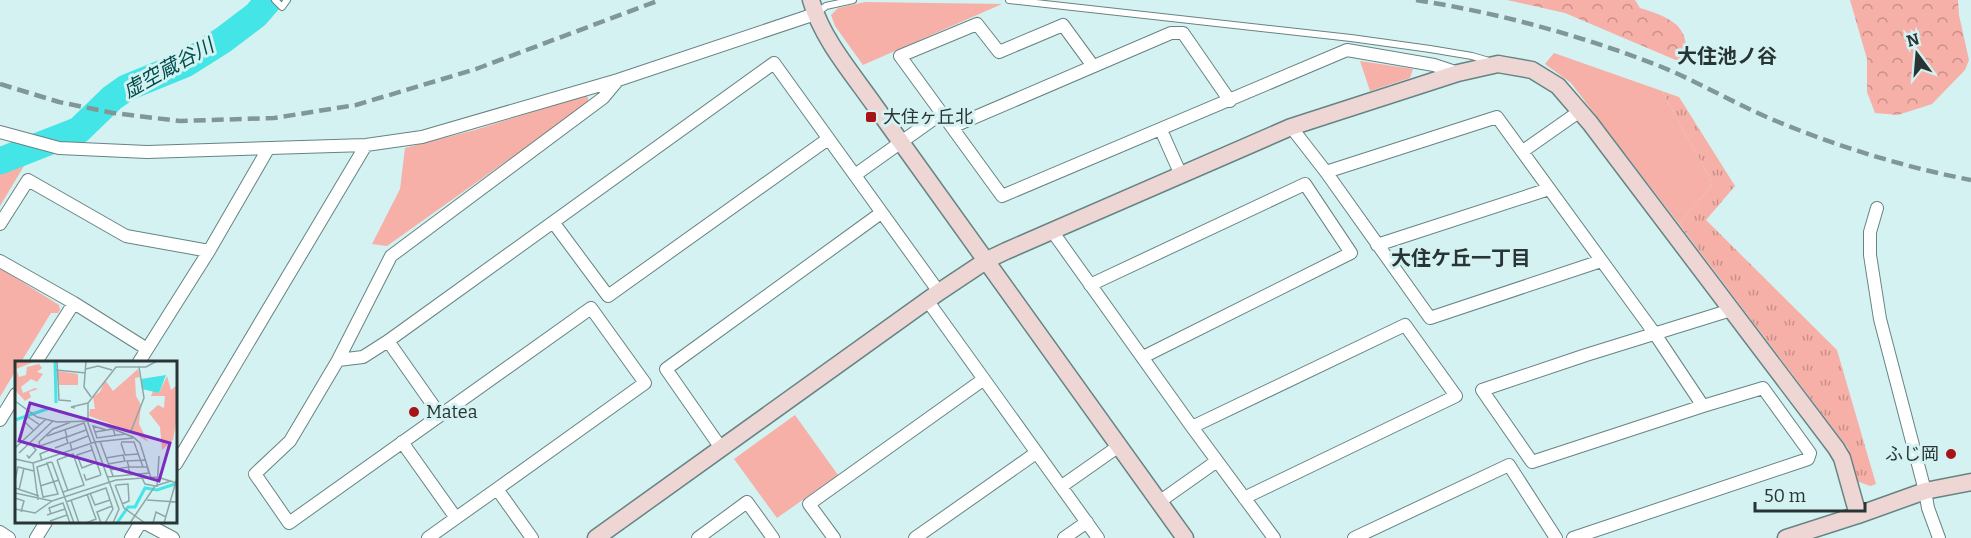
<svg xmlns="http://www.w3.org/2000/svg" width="1971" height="538" font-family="Bitter,'Noto Sans JP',serif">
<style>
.grass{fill:url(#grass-tufts)}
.forest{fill:url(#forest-crowns)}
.park{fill:#f6b0a7}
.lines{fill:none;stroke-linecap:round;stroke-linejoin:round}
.river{stroke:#43e5e7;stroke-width:27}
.lane-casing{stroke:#678382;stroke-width:8}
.street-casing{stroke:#678382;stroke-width:14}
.secondary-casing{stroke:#678382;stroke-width:19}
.lane{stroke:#fff;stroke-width:6}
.street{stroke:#fff;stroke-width:12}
.secondary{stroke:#edd6d4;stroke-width:16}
.rail{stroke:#819696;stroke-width:4.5;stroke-dasharray:12 6;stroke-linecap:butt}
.poi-dot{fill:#a81317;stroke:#d4f2f2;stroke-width:2}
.labels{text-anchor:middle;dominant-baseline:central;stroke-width:6;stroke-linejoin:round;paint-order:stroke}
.poi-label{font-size:18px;fill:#293434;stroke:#d4f2f2;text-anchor:start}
.neighbourhood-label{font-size:20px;font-weight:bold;fill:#293434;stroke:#d4f2f2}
.water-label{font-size:20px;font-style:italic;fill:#024c4d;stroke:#d4f2f2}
.inset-river{fill:none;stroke:#43e5e7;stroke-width:3}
.inset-road{fill:none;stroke:#90a6a6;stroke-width:1.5}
.view{fill:#7b2cbf;fill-opacity:0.15;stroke:#7b2cbf;stroke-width:3}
.inset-edge{fill:none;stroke:#293434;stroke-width:3}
</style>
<defs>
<pattern id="grass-tufts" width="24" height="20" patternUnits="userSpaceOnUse" patternTransform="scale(1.5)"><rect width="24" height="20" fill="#f6b0a7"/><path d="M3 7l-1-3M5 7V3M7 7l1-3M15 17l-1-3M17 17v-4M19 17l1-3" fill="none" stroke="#c79089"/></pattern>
<pattern id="forest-crowns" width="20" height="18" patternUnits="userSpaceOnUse" patternTransform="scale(1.5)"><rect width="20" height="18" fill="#f6b0a7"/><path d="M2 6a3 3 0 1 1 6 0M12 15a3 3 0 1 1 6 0" fill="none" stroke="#c79089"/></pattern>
</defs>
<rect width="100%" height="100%" fill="#d4f2f2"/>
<path class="grass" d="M1662,91L1679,97L1735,186L1706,220L1837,350L1876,484L1870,486L1857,481L1848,448L1679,224L1713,184Z"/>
<path class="forest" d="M1507,0H1635L1640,8C1672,18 1692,26 1685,64L1565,13Z
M1850,0H1958L1959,15L1969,60L1965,70L1932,104L1898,115L1875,113L1867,92V59Z"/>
<path class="park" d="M865,2L1002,4L863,65L835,26L831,15L838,8Z
M1554,53L1662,91L1713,184L1679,224L1571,83L1545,64Z
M1360,61L1413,69L1410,78L1370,91Z
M586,95L588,98V103L387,246L372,244L400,189L405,148L475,130Z
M24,166L0,206V171Z
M0,268L59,305L60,310L58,313H51L21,362H16V370L0,397Z
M795,415L838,475L777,518L734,459Z"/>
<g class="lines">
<path class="river" d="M0,161L79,130L112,98L126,88L185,64L223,40L256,15L269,0"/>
<defs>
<path id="lane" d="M275,0L282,7L287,0
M1009,0L1351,38L1430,49L1472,56L1489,61
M818,12L826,6L853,0"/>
<path id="street" d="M1093,66L1063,25L999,52L977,24L900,56L1002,196L1347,50L1434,65L1458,73
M952,127L1171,33H1183L1230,101
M1291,127L1326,172L1430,318L1601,261
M1161,130L1181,175
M0,132L59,148L147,152L366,145L422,137L618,80L815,14
M1523,151L1580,111
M1326,172L1497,117L1655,334L1703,406
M855,175L942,113
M1877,208L1870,232V255L1880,319L1925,491L1928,508L1939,538
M553,222L608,296L828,139
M0,224L28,180L126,236L209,251
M1052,231L1192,427L1274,538
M1377,245L1549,189
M0,261L74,303L147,349
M1090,285L1305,184L1351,253L1143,357
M927,300L1098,538
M388,341L440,415
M338,360L363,357L388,341L774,63L939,292
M36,362L74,303
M139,362L209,251L268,149
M0,420L16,394
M1192,427L1405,325L1456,396L1244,498
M402,442L456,518L497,489L532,538
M721,448L666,369L881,213
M176,464L366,145
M1062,486L1119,446
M497,489L645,383L591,308L289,523L255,474L290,441L338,360L391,256L603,98L618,80
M1159,502L1217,461
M143,522L173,538
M0,532L9,538
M36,538L46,522
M131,538L141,522
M428,538L456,518
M698,538L747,502L773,538
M834,538L809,504L984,379
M915,538L1036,453
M1064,538L1087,522
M1354,538L1509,465L1556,538
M1573,538L1808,459L1810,453L1763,388L1703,406L1532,462L1482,390L1586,355L1731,310"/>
<path id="secondary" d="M811,0C822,39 852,73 875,106L1185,538
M596,538L939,292L987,260L1006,251L1291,127L1458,73L1498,64L1532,70L1558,86L1590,123L1836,448L1842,458L1858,515
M1786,538L1858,515L1925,491L1971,482"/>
</defs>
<use href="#lane" class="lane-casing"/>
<use href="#street" class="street-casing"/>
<use href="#secondary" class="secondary-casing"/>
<use href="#lane" class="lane"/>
<use href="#street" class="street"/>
<use href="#secondary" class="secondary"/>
<path class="rail" d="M1416,0C1499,13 1579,35 1657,65C1697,81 1735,104 1776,121C1839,147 1904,167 1971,180
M0,84L59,102L113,113L180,121L274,118L356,105L476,69L660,0"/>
</g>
<g class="poi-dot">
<rect x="865" y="111" width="12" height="12" rx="3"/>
<circle cx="414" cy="412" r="6"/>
<circle cx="1951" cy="454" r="6"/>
</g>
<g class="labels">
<g class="poi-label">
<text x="883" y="117">大住ヶ丘北</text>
<text x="426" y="412">Matea</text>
<text x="1939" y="454" text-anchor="end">ふじ岡</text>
</g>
<g class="neighbourhood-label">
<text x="1727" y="56">大住池ノ谷</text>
<text x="1461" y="258">大住ケ丘一丁目</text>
</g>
<g class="water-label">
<text transform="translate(168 68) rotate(-29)">虚空蔵谷川</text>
</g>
</g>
<g transform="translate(15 361)">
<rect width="162" height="162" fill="#d4f2f2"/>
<path d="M0,0H21L1,8L4,16L11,14L12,6L24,3L27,7L22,11L28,13L22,21L16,18L6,26L8,32L20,27L23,28L14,31L16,36L10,40L0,29ZM123,8L125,16L120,17L121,35L126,44L124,63L133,81L116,70L74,55L75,48H80L78,36L85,31L90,19L98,30ZM152,15L156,29L162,24V55L158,79L147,89L145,66L134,52L143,44L149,47L150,35H136L138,30L144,32Z" fill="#f6b0a7"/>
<path d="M42,10L63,13V24H44Z" fill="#f6b0a7"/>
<path d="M151,14L144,32L127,28L126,18Z" fill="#43e5e7"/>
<path class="inset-river" d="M40,0L41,42M0,59L35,47M102,162L113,146H120L130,127L142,129L160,123"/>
<path class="inset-road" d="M42,0L44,39L56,40M71,0L69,26L76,36M71,8L83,5L97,9M41,9L71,12M0,40L22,56L42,61L78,60L118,76L125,82L136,117M60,47L56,46L73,42M18,69L9,60L13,56L25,64M50,69L52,76L71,69M91,69L78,65L82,77L110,73M116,70L129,37L124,6M80,71L98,68L100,74M32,75L69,62L76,82M85,80L98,115M106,81H119L128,106M75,82L86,114M106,82L110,94L123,93M25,85L51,76L53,82L40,87M25,85L24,81L38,68L56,61M0,87L31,58M57,89L55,82L73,75M77,89L62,94L67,107L82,101M4,92L38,60M12,94L14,97L21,89L15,82M91,97L108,94L110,100L93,103M0,98L18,102L80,81L118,77M42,99L58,93L69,124L48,131M42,99L53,130M27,100L25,93L37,88M37,101L59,162M18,102L23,139M32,102L43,133L28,136L22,106L31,103L32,102L37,101M95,109L113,106L115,112M69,113L71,119L86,114M92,116L134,112L132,106H114L112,100L131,99M127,117L130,123L140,125L156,120M0,119L3,106L19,110M100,124L109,147L130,162M101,124L113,123L114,140L107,143M25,125L44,119M142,126L144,95M0,127L24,135M4,129L9,107M0,132L37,140L101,119L142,116L162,122M75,132L80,144L95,139M0,137L9,140L6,151M56,139L64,162M132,139L162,141M51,141L91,127L98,148L90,162M0,148L20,152L37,140M36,153L34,147L48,142L55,162M32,154L50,148M35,160L52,154M71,162L81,158L72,133M86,162L82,151L97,145M98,162L104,148L73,62V42L101,6H131L142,0M115,162L140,125M138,162L141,151L151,156M149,162L162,117"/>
<path class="view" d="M15,42L155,82L144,120L4,80Z"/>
<rect width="162" height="162" class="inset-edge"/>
</g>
<g transform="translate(1917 54) rotate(344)" stroke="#d4f2f2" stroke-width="4.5" paint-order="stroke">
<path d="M0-4.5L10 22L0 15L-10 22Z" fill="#293434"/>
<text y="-9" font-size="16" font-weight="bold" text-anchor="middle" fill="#293434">N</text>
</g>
<path d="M1755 502v9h110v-9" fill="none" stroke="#293434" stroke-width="3"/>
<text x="1764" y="502" font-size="18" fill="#293434" stroke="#d4f2f2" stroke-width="4.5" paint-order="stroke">50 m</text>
</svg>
